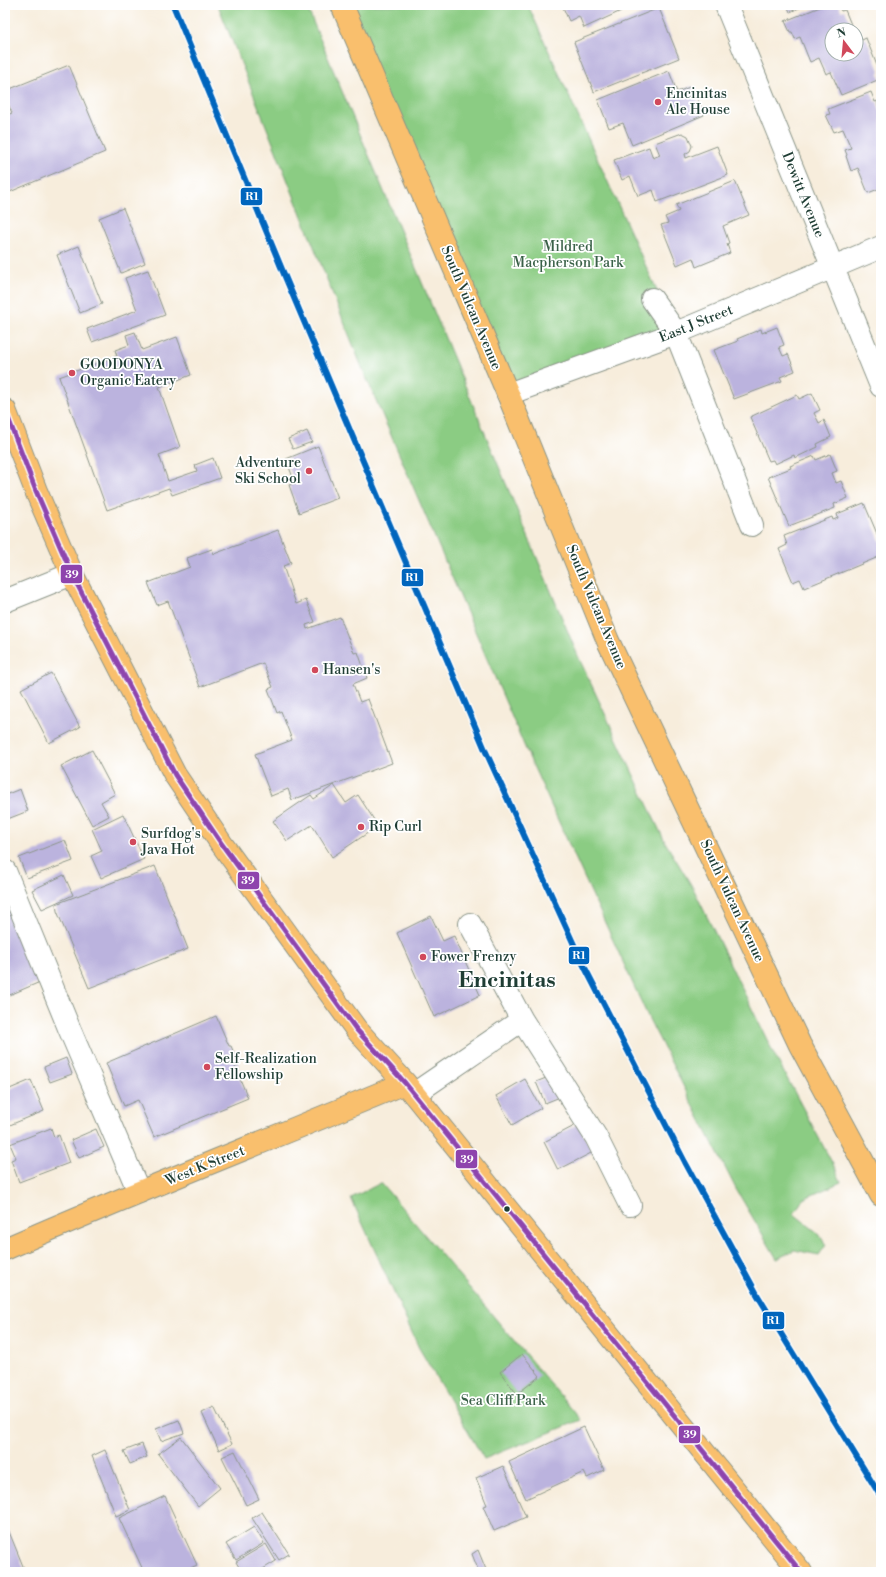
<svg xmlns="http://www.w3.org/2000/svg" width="886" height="1577" font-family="'Libre Bodoni',serif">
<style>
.green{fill:#8bcc83;stroke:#55845c}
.building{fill:#bbb3de}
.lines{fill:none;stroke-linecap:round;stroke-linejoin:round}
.minor-casing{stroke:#8b9588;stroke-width:24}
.major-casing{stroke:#8b9588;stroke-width:24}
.minor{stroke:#fff;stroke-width:22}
.major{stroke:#f9bf6d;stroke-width:22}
.bus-1-casing{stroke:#fff;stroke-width:8}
.bus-1{stroke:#8e44ad;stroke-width:5}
.rail-1-casing{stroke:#fff;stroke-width:9}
.rail-1{stroke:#0065bd;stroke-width:6}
.poi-dot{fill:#d1495b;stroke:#fff;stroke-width:1.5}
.bus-dot{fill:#1f3d34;stroke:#fff;stroke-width:1.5}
.labels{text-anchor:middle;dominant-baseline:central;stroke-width:3.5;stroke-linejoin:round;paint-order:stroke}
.poi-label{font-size:14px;fill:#1f3d34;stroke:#fff;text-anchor:start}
.street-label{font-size:14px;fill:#1f3d34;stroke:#fff}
.park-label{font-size:14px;fill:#3a6148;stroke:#fff}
.town-label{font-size:22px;font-weight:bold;fill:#1f3d34;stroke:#fff}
.line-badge{stroke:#fff;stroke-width:1.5}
.badge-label{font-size:11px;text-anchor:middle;font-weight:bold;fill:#fff}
</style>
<rect width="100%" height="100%" fill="#fff"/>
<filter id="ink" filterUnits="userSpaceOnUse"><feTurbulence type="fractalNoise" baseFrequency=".025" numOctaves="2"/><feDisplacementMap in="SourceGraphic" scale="8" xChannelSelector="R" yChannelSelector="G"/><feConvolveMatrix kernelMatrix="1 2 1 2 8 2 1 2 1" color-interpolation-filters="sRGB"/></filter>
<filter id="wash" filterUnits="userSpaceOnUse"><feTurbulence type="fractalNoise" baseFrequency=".012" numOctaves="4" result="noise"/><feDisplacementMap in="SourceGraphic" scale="16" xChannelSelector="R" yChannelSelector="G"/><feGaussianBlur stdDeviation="0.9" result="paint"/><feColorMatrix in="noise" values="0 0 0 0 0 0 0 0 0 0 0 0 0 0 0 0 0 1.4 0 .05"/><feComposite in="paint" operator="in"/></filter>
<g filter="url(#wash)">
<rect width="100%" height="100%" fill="#f7eddc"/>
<path class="green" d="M218,5H306L578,656L665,842L693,888L773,1052L836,1170L841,1182L803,1199L794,1214L818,1233L826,1245L819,1255L794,1250L777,1259L736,1189L650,1021L530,759L363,370Z
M343,5H528L658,293L664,340L505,395Z
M381,1183L581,1420L484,1459L419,1348L351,1198Z"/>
<g id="blocks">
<path class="building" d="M562,5H618L621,11L584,28L579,16L569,21Z
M787,5H806L790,12Z
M825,5H839L841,11L845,10L852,27L847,29V30H832V54H856V38L860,37L862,40L866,38L880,73L878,74L880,79L841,95L831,72L826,74L819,58L810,62L800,37L795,39L792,32H790L785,21Z
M659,8L679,58L594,92L574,42Z
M69,65L105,152L5,194V116L12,113L5,97V91Z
M669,71L677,92L692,86L704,115L632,145L623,123L609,128L598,100Z
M871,92L875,102L877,101L881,115V188L868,193L858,168L851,171L846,156L847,155L845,150L851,148L843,129L834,132L826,115L830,114L828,109Z
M682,133L688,136L692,146L690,151L685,154L686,158L717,146L728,175L657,202L653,190L638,196L630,176L622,180L614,160L649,147L653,158L660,155L655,143Z
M735,181L749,215L723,226L729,243L727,244L730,253L696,267L693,258L677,265L661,225L668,223L665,217L679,211L676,205Z
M123,208L145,263L121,273L99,218Z
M79,246L102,304L80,313L57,255Z
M148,270L165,315L92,342L87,329L137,310L125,278Z
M777,327L784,345L779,347L783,356L788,354L795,371L780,377L782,381L734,399L714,350L738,341L737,339L761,329L762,333Z
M135,332L142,350L177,337L191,375L159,387L180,447L159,455L168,481L197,471L195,465L213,458L220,478L172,495L169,488L107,510L59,377L117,356L115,350L129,345L126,335Z
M812,393L820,410L814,413L819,423L824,420L831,437L817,444L818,447L795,458L794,455L775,464L773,460L769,461L750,417L797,395L799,399Z
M307,431L312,442L293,449L288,439Z
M318,446L338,498L299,513L289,485L295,483L286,459Z
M830,454L837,471L832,473L836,483L841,481L848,498L834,504L835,508L789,526L768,477L791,468L790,466L814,456L816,460Z
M864,503L881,543V556L804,588L800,579L793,582L779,549L787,545L784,536L832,517L833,520L838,518L837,514Z
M278,530L291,563L283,566L296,604L306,600L315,622L306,625L307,629L340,617L354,653L358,652L367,678L353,684L360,702L368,699L392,763L292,800L288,789L271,796L255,754L292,740L281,711L277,713L268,689L273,687L263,663L200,687L168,601L157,605L148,583L190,567L187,558L212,549L214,554Z
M51,673L80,727L49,743L21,689Z
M92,750L115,794L101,802L109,816L92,825L61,766Z
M334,785L346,803L358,795L378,826L332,857L312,825L287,841L273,821L311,795L314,799Z
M20,789L28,811L5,820V795Z
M123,814L144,859L101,878L91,856L102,851L92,829Z
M65,840L73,861L27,878L19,858Z
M155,866L188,949L89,988L57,911L56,904Z
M64,875L73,895L42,909L32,890Z
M5,900L40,982L5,997Z
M431,916L443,941L454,936L480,995L434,1017L397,933Z
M216,1016L229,1046H231L239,1065L235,1067L248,1098L154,1137L138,1100L124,1106L106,1063Z
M66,1058L72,1074L50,1082L44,1067Z
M551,1076L560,1097L545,1103L536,1082Z
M525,1079L541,1108L512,1125L496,1096Z
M31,1080L44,1111L5,1127V1091Z
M578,1124L593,1152L558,1170L544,1142Z
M51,1128L54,1137L59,1135L69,1163L19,1182L11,1160L16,1158L10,1144Z
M96,1129L104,1147L79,1158L71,1140Z
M522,1354L540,1376L517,1394L500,1372Z
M214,1407L232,1444L219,1450L202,1413Z
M179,1420L184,1433L161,1441L156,1429Z
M584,1427L604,1470L587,1478L584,1472L526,1499L509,1462Z
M181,1437L220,1488L198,1506L158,1454Z
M142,1444L147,1457L130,1464L124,1451Z
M105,1450L130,1510L116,1516L92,1456Z
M235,1451L259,1499L246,1505L222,1457Z
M503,1466L526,1517L494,1531L483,1506L487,1505L476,1478Z
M165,1496L197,1565L182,1572H144L119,1518Z
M262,1512L289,1554L279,1560L252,1518Z
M5,1522L25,1571L22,1572H5Z
M254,1527L264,1543L236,1560L226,1544Z
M266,1544L276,1561L258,1572H242L236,1562Z
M478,1550L487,1572H479L472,1554Z"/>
</g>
</g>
<g filter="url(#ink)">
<use href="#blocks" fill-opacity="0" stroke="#8b9588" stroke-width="1"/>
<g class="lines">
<defs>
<path id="minor" d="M726,5L881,386
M652,299L676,333L752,525
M508,394L676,333L881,247
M5,601L72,574
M5,871L69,1028L139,1192
M522,1020L596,1137L630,1205
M414,1094L522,1020L470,924"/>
<path id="major" d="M342,5L508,394L608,641L800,1045L881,1195
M5,410L36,491L72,574L175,775L221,843L356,1029L405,1083L801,1572
M5,1249C137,1191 272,1139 405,1083"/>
</defs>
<use href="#minor" class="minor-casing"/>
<use href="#major" class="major-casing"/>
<use href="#minor" class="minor"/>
<use href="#major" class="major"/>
<defs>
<path id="bus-1" d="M5,410L36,491L72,574L175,775L221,843L356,1029L405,1083L801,1572"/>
</defs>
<use href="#bus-1" class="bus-1-casing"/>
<use href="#bus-1" class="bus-1"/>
<defs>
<path id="rail-1" d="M173,5L286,279L486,752L581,960L685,1162L758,1296L881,1497"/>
</defs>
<use href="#rail-1" class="rail-1-casing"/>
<use href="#rail-1" class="rail-1"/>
</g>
</g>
<g class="poi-dot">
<circle cx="658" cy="102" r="4"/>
<circle cx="72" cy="373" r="4"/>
<circle cx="309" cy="471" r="4"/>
<circle cx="315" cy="670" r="4"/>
<circle cx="361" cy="827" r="4"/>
<circle cx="133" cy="842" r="4"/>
<circle cx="423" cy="957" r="4"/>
<circle cx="207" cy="1067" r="4"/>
</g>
<circle class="bus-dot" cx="507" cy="1209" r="3.5"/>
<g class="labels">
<g class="poi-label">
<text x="666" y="94">Encinitas<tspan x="666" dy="16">Ale House</tspan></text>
<text x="80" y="365">GOODONYA<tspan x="80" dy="16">Organic Eatery</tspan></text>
<text x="301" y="463" text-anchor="end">Adventure<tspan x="301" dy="16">Ski School</tspan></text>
<text x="323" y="670">Hansen's</text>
<text x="369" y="827">Rip Curl</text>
<text x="141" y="834">Surfdog's<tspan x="141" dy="16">Java Hot</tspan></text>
<text x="431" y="957">Fower Frenzy</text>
<text x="215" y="1059">Self-Realization<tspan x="215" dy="16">Fellowship</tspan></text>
</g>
<g class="street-label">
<text transform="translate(803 195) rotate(68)">Dewitt Avenue</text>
<text transform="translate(471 308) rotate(67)">South Vulcan Avenue</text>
<text transform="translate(696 324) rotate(-22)">East J Street</text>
<text transform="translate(596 607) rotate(67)">South Vulcan Avenue</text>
<text transform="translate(732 901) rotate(65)">South Vulcan Avenue</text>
<text transform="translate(205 1166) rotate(-22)">West K Street</text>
</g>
<g class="park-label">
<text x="568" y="247">Mildred<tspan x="568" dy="16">Macpherson Park</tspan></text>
<text x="503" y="1401">Sea Cliff Park</text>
</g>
<g class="town-label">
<text x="507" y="980">Encinitas</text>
</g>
</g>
<g class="line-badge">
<rect x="240" y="187" width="23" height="19" rx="4" fill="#0065bd"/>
<rect x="60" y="564" width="23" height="20" rx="4" fill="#8e44ad"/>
<rect x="401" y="568" width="23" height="19" rx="4" fill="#0065bd"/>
<rect x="237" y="871" width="23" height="19" rx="4" fill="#8e44ad"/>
<rect x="568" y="946" width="22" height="19" rx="4" fill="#0065bd"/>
<rect x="455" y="1149" width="23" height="20" rx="4" fill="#8e44ad"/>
<rect x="762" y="1311" width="23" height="19" rx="4" fill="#0065bd"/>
<rect x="678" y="1425" width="23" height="19" rx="4" fill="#8e44ad"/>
</g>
<g class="badge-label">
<text x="252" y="200">R1</text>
<text x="72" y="578">39</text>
<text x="412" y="581">R1</text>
<text x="248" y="884">39</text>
<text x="579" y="959">R1</text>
<text x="467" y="1163">39</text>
<text x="773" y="1324">R1</text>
<text x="690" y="1438">39</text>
</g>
<rect width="886" height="1577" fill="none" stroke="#fff" stroke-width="20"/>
<g transform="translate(844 42) rotate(344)"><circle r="19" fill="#ffffff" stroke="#a5b1ae"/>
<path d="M0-3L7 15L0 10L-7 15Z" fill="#d1495b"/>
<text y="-6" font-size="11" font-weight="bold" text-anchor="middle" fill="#1f3d34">N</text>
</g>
</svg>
